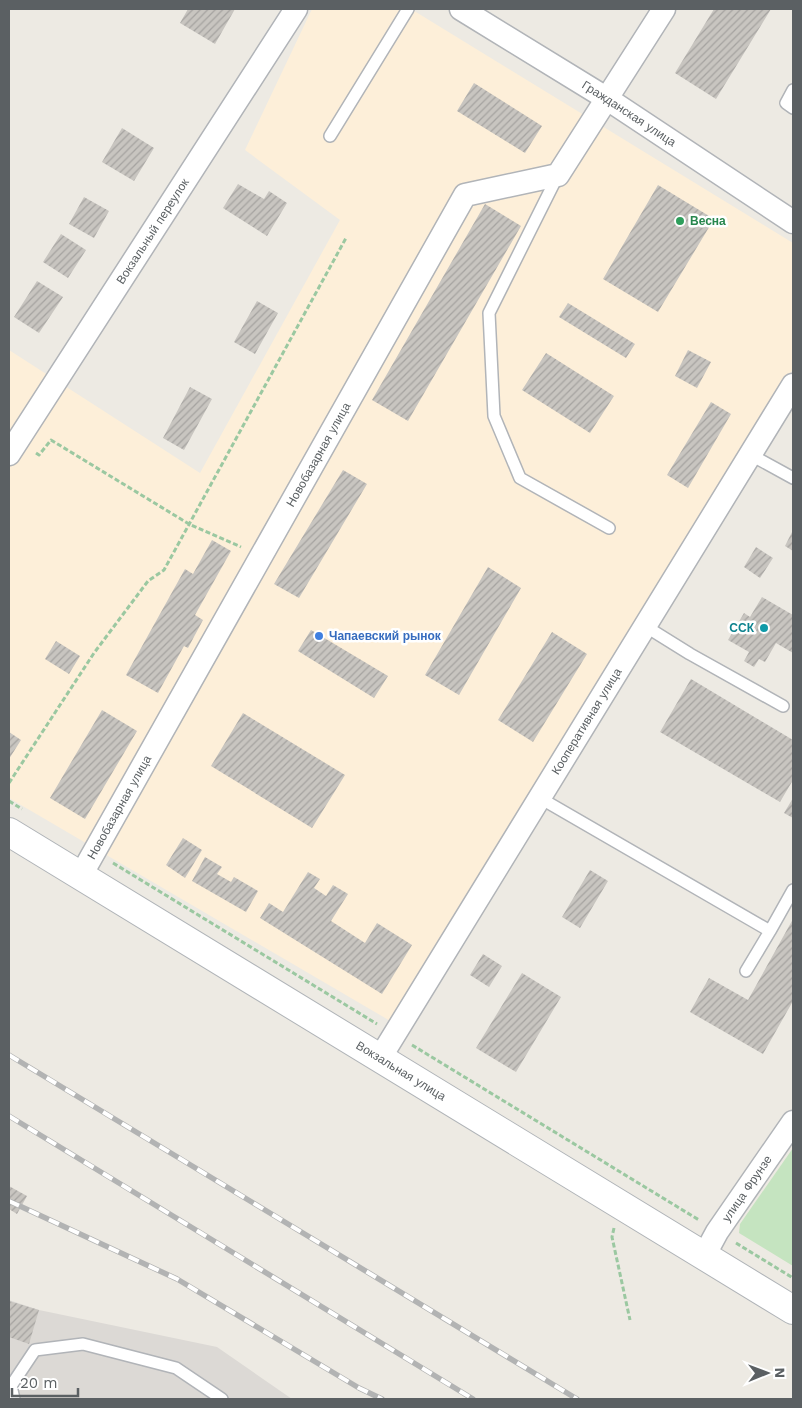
<svg xmlns="http://www.w3.org/2000/svg" width="802" height="1408" font-family="'Work Sans',sans-serif">
<style>
.commercial{fill:#fdefd9}
.industrial{fill:#dcd9d5}
.grass{fill:#c5e4c0}
.building{fill:url(#building-hatch)}
.lines{fill:none;stroke-linecap:round;stroke-linejoin:round}
.lane-casing{stroke:#b1b4b8;stroke-width:14}
.street-casing{stroke:#b1b4b8;stroke-width:25}
.secondary-casing{stroke:#b0b4b8;stroke-width:30}
.path{stroke:#9bc8a1;stroke-width:3;stroke-dasharray:5 2.5;stroke-linecap:butt}
.lane{stroke:#fff;stroke-width:11}
.street{stroke:#fff;stroke-width:22}
.secondary{stroke:#fff;stroke-width:28}
.rail-casing{stroke:#b2b3b3;stroke-width:5.5}
.rail{stroke:#fff;stroke-width:4;stroke-dasharray:11;stroke-linecap:butt}
.leisure-dot{fill:#2e9e5b;stroke:#fff;stroke-width:2}
.culture-dot{fill:#0f9aa8;stroke:#fff;stroke-width:2}
.shop-dot{fill:#3f7fe0;stroke:#fff;stroke-width:2}
.labels{text-anchor:middle;dominant-baseline:central;stroke-width:5;stroke-linejoin:round;paint-order:stroke}
.street-label{font-size:12px;fill:#5b6063;stroke:#fff}
.leisure-label{font-size:12px;font-weight:bold;fill:#27864d;stroke:#fff;text-anchor:start}
.culture-label{font-size:12px;font-weight:bold;fill:#0d838f;stroke:#fff;text-anchor:end}
.shop-label{font-size:12px;font-weight:bold;fill:#366cbe;stroke:#fff;text-anchor:start}
</style>
<defs>
<pattern id="building-hatch" width="6" height="6" patternUnits="userSpaceOnUse" patternTransform="scale(1.25)"><rect width="6" height="6" fill="#c8c5c0"/><path d="M-1 1l2-2M0 6l6-6M5 7l2-2" fill="none" stroke="#a5a3a0"/></pattern>
</defs>
<rect width="100%" height="100%" fill="#edeae3"/>
<path class="commercial" d="M312,9H411L793,243V369L392,1022L9,798V350L200,473L340,220L245,150Z"/>
<path class="industrial" d="M9,1300L39,1310L217,1347L292,1399H9Z"/>
<path class="grass" d="M793,1148V1266L739,1233L740,1224Z"/>
<path class="building" d="M188,9H235L215,44L180,23Z
M714,9H771L716,99L675,73Z
M474,83L542,126L525,153L457,111Z
M122,128L154,148L134,181L102,162Z
M238,184L264,199L269,191L287,203L267,236L223,208Z
M658,185L714,219L658,312L603,279Z
M84,197L109,211L94,238L69,224Z
M485,204L521,226L408,421L372,400Z
M61,234L86,250L68,278L43,262Z
M37,281L63,297L39,333L14,317Z
M257,301L278,313L255,354L234,342Z
M568,303L635,344L626,358L559,317Z
M688,350L711,362L697,388L675,376Z
M546,353L614,396L590,433L522,390Z
M190,387L212,399L184,450L163,438Z
M711,402L731,414L688,488L667,475Z
M343,470L367,484L299,598L274,584Z
M793,530V551L785,546Z
M212,540L231,551L195,615L203,620L188,648L184,646L158,693L126,675L185,569L193,574Z
M756,547L773,558L760,578L744,567Z
M488,567L521,588L459,695L425,675Z
M762,597L793,615V653L776,643L765,662L759,659L754,667L744,661L749,652L728,640L744,613L750,617Z
M311,630L388,676L374,698L298,651Z
M552,632L587,654L533,742L498,720Z
M56,641L80,656L69,674L45,659Z
M691,679L793,740V780L780,802L660,732Z
M102,710L137,731L85,819L50,798Z
M243,713L345,775L312,828L211,766Z
M9,732L21,740L9,759Z
M793,798V818L784,813Z
M183,838L202,850L185,878L166,865Z
M205,857L222,867L217,874L231,882L234,877L258,891L246,912L192,881Z
M590,870L608,881L580,928L562,917Z
M308,872L320,879L314,888L326,896L333,885L348,894L331,921L365,943L377,923L412,945L382,994L260,918L269,903L283,912Z
M793,919V1001L763,1054L690,1012L709,978L748,1000Z
M483,954L502,966L489,987L470,975Z
M522,973L561,997L516,1072L476,1048Z
M9,1186L27,1196L17,1214L9,1209Z
M9,1301L39,1310L29,1344L9,1337Z"/>
<g class="lines">
<defs>
<path id="lane" d="M793,90L786,103L793,108
M330,136L408,9
M558,175L489,313L494,416L520,478L609,528
M751,455L793,478
M645,626L690,654L783,706
M540,798L770,931L793,890
M746,971L770,931
M14,1399L11,1386L35,1350L83,1344L176,1368L222,1399"/>
<g id="street">
<path id="s1" d="M461,9L606,98L793,222"/>
<path id="s2" d="M9,454L296,9"/>
<path id="s3" d="M80,877L465,195L558,175L664,9"/>
<path id="s4" d="M380,1058L793,385"/>
<path id="s5" d="M704,1256L717,1232L793,1122"/>
</g>
<g id="secondary">
<path id="s6" d="M9,832L793,1310"/>
</g>
</defs>
<use href="#lane" class="lane-casing"/>
<use href="#street" class="street-casing"/>
<use href="#secondary" class="secondary-casing"/>
<path class="path" d="M36,453L39,455L51,440L189,524L241,547
M9,783L94,653L148,581L164,570L346,238
M9,801L22,809
M113,863L377,1024
M412,1045L699,1220
M614,1228L612,1237L630,1320
M736,1243L793,1278"/>
<use href="#lane" class="lane"/>
<use href="#street" class="street"/>
<use href="#secondary" class="secondary"/>
<defs>
<path id="rail" d="M9,1055L577,1399
M9,1116L473,1399
M9,1201L177,1279L359,1388L382,1399"/>
</defs>
<use href="#rail" class="rail-casing"/>
<use href="#rail" class="rail"/>
</g>
<circle class="leisure-dot" cx="680" cy="221" r="5"/>
<circle class="culture-dot" cx="764" cy="628" r="5"/>
<circle class="shop-dot" cx="319" cy="636" r="5"/>
<g class="labels">
<g class="street-label">
<text stroke="none"><textPath href="#s1" startOffset="198">Гражданская улица</textPath></text>
<text stroke="none"><textPath href="#s2" startOffset="265">Вокзальный переулок</textPath></text>
<text stroke="none"><textPath href="#s3" startOffset="485">Новобазарная улица</textPath></text>
<text stroke="none"><textPath href="#s4" startOffset="395">Кооперативная улица</textPath></text>
<text stroke="none"><textPath href="#s3" startOffset="80">Новобазарная улица</textPath></text>
<text stroke="none"><textPath href="#s6" startOffset="459">Вокзальная улица</textPath></text>
<text stroke="none"><textPath href="#s5" startOffset="80">улица Фрунзе</textPath></text>
</g>
<g class="leisure-label">
<text x="690" y="221">Весна</text>
</g>
<g class="culture-label">
<text x="754" y="628">ССК</text>
</g>
<g class="shop-label">
<text x="329" y="636">Чапаевский рынок</text>
</g>
</g>
<rect width="802" height="1408" fill="none" stroke="#5b6063" stroke-width="20"/>
<g transform="translate(767 1373) rotate(89)" stroke="#ffffff" stroke-width="4" paint-order="stroke">
<path d="M0-4L9 19L0 12L-9 19Z" fill="#5b6063"/>
<text y="-8" font-size="14" font-weight="bold" text-anchor="middle" fill="#5b6063">N</text>
</g>
<path d="M12 1388v8h66v-8" fill="none" stroke="#5b6063" stroke-width="2.5"/>
<text x="20" y="1388" font-size="15" fill="#5b6063" stroke="#ffffff" stroke-width="4" paint-order="stroke">20 m</text>
</svg>
